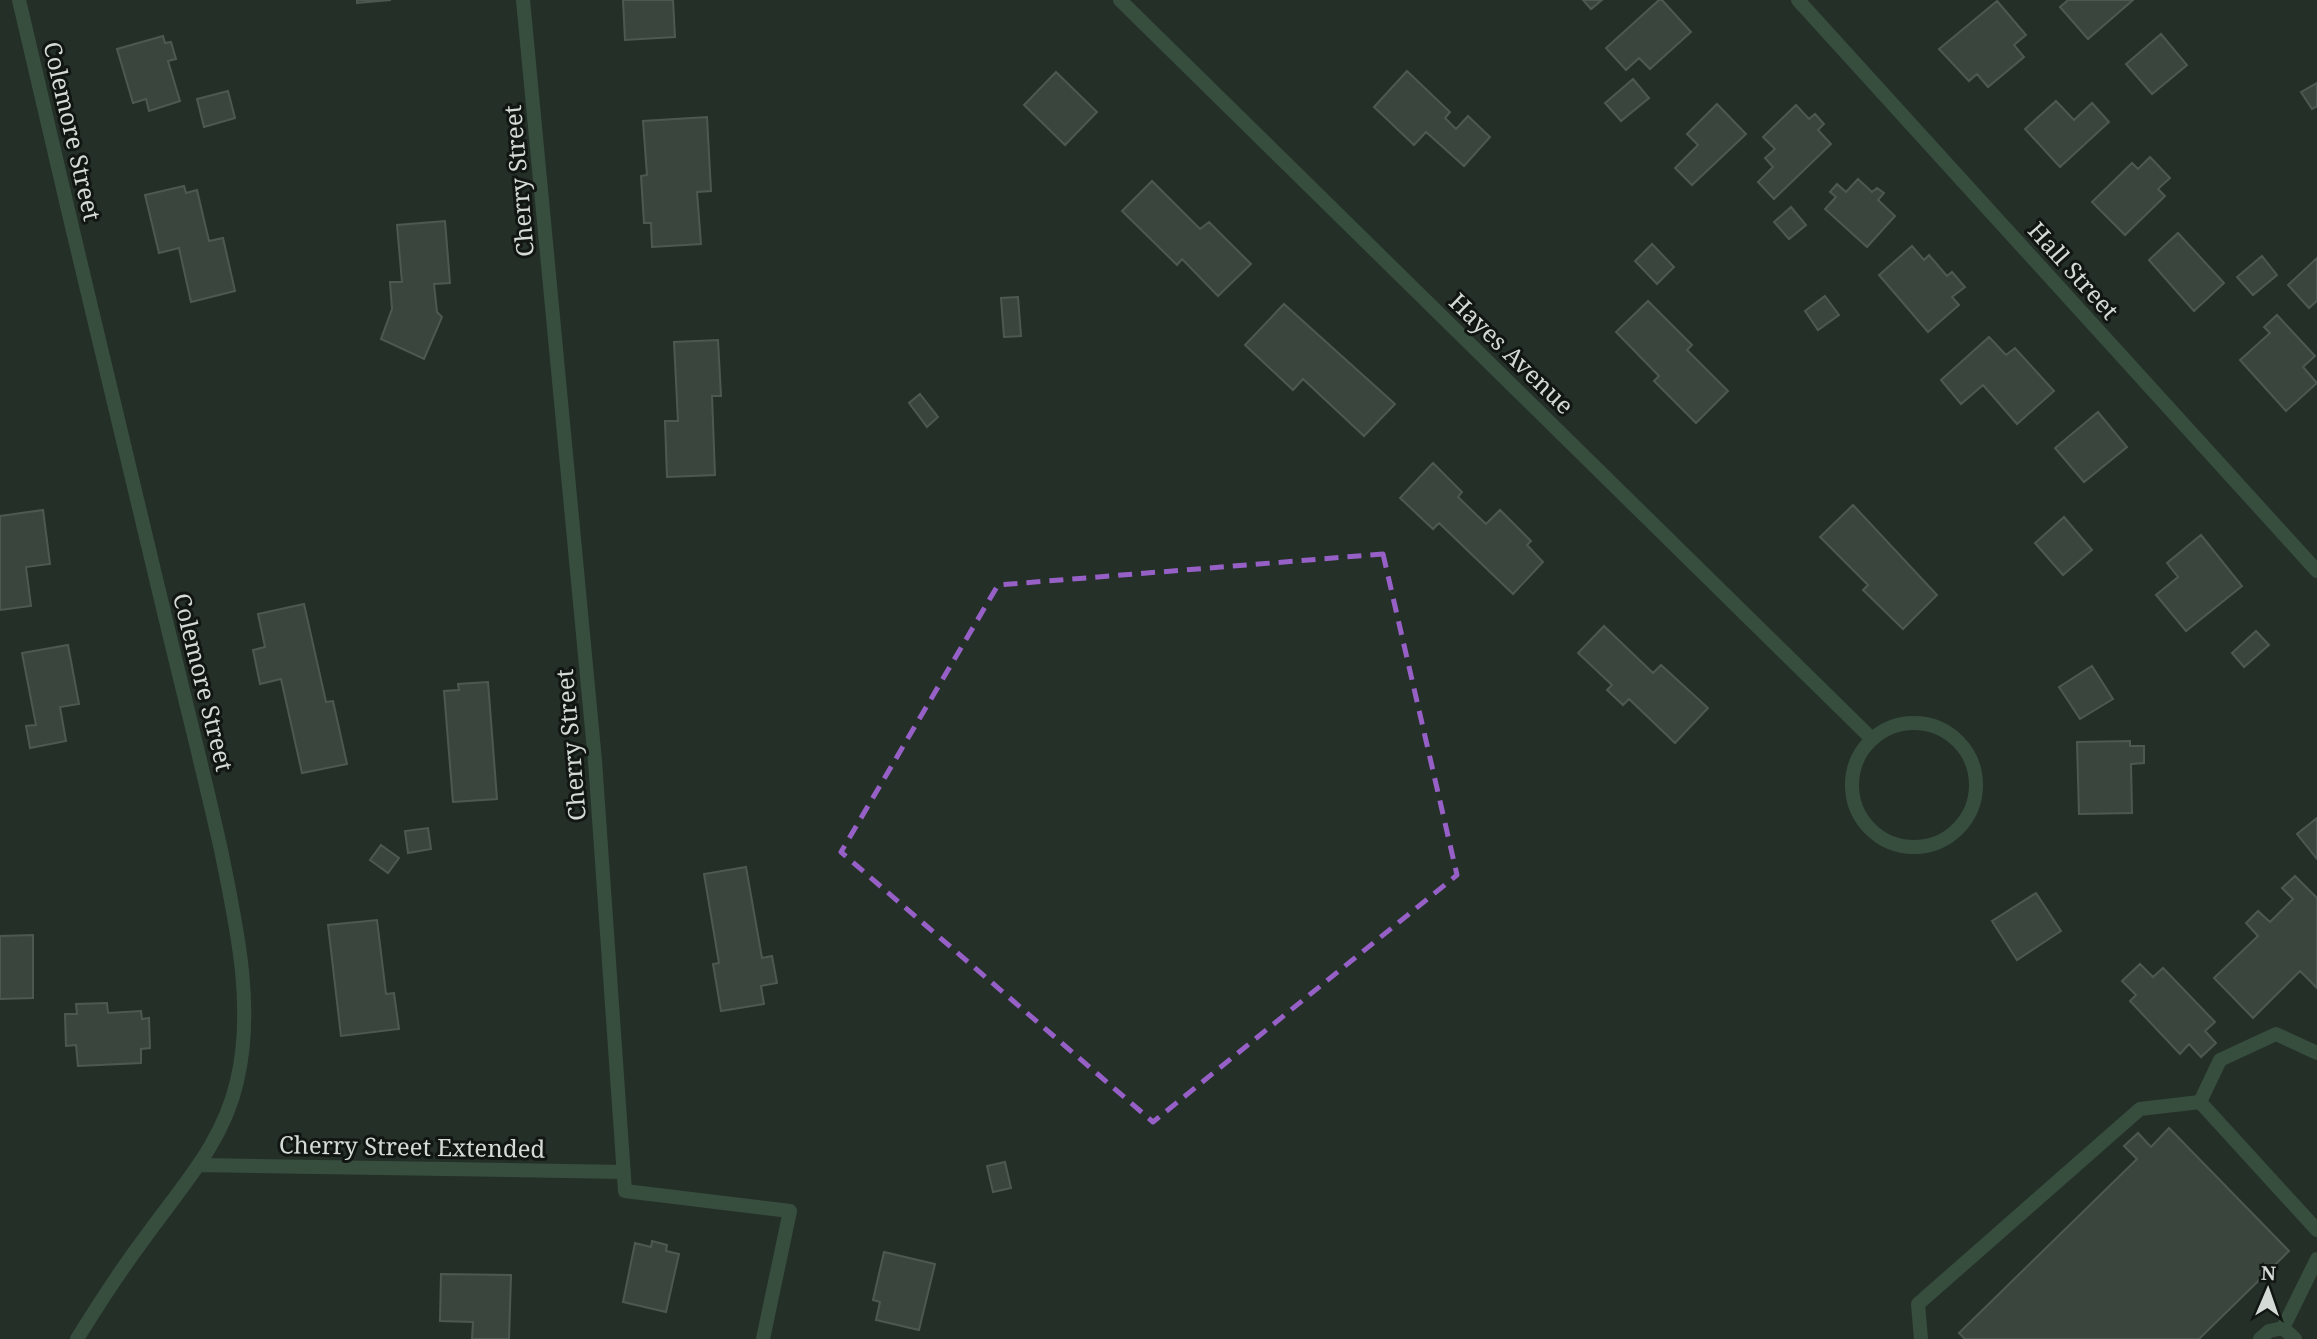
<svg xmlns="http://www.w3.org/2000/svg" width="2317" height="1339" font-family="'Noto Serif',serif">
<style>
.building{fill:#545f57;stroke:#7e8a82;stroke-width:2}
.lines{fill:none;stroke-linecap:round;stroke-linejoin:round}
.service{stroke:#4e745b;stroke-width:14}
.minor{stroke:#4e745b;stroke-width:14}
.marked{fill:none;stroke:#9660c6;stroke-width:5;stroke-dasharray:14 9;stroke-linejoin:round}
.labels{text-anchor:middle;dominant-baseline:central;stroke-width:6;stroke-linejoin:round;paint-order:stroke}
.street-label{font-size:24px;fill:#d4dbd6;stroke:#121613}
</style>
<rect width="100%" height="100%" fill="#253028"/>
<path class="building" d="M357,0H391L357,3Z
M623,0H673L675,37L625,40Z
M1583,0H1602L1591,9Z
M1659,0H1662L1691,32L1650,69L1639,58L1626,70L1606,48Z
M2068,0H2133L2088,39L2060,7Z
M1997,1L2026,35L2014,45L2024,57L1988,87L1977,74L1969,81L1939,49Z
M2161,34L2187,65L2152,94L2126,64Z
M163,36L165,43L171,42L176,59L168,61L180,101L149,111L146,99L133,103L117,49Z
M1407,71L1450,112L1445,118L1456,129L1468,116L1490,137L1464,166L1426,132L1414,145L1374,107Z
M1056,72L1097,112L1065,145L1024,105Z
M1633,79L1649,98L1621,121L1605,103Z
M2317,83V106L2312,109L2301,92Z
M228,91L235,118L204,127L197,99Z
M2056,101L2074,120L2092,103L2109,122L2060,167L2025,129Z
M1717,104L1746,134L1692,185L1675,168L1698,145L1687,134Z
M1796,105L1809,119L1815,114L1824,124L1818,130L1831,144L1774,199L1758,182L1773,167L1765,158L1775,149L1763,137Z
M707,117L711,191L697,192L701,244L652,247L651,223H644L641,176L647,175L643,121Z
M2150,157L2170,178L2158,189L2165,196L2125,235L2092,202L2132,163L2138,169Z
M1858,179L1872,192L1877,188L1884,193L1878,200L1895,216L1867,247L1825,209L1836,197L1830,192L1837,184L1846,192Z
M1152,181L1200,229L1209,222L1251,264L1218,296L1182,259L1177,265L1122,211Z
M184,186L186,193L197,190L209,241L223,238L235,291L191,302L179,248L159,253L145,195Z
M1791,207L1806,225L1789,239L1774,222Z
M445,221L450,283L434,284L437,312L442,317L424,359L381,339L392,309L390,282H402L397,225Z
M2178,233L2224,283L2194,311L2149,260Z
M1652,244L1674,267L1657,284L1635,261Z
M1912,246L1924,260L1929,255L1947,276L1952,272L1965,287L1952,297L1959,305L1928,332L1879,275Z
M2262,256L2277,275L2253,295L2237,277Z
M2317,258V301L2309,308L2288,285Z
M1825,296L1839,315L1818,330L1805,311Z
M1018,297L1021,336L1004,337L1001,298Z
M1648,301L1692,345L1687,350L1728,391L1696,423L1654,381L1659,376L1616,332Z
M1284,304L1395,404L1364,436L1303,379L1293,390L1245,345Z
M2277,315L2315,356L2303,367L2317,383L2286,411L2240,360L2270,333L2264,327Z
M1989,337L2006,355L2015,348L2054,391L2017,424L1983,385L1961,404L1941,380Z
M718,340L721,396H712L715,475L667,477L665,421H678L674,342Z
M920,394L938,417L927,427L909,403Z
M2098,412L2127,447L2084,482L2055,448Z
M1433,463L1462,492L1458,497L1486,524L1500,510L1531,541L1527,545L1543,562L1513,594L1439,523L1433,529L1400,498Z
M1853,505L1937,595L1903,629L1863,590L1868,585L1820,537Z
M43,510L50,564L26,567L31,606L0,610V516Z
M2064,517L2092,550L2063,575L2035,543Z
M2201,535L2242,586L2186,631L2156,595L2178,577L2167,563Z
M304,604L326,702L333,701L347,764L302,773L281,679L260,684L253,650L265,647L258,614Z
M1604,626L1653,673L1661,665L1708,708L1675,743L1629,699L1623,705L1607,690L1612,685L1578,653Z
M2256,631L2269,645L2244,667L2232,653Z
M68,645L79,704L60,707L66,741L30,748L26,726L36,725L22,653Z
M2092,666L2113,699L2080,719L2059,687Z
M488,682L497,799L453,802L444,691L459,690L458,684Z
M2130,741V746H2144V763L2131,764L2132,813L2079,814L2077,742Z
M2317,818V859L2297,834Z
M428,828L431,849L408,853L405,831Z
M381,845L399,858L388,873L370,860Z
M746,867L762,958L772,956L777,983L761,986L764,1004L721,1011L713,964L719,963L704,874Z
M2295,876L2317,898V988L2300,971L2253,1018L2214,978L2258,936L2246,923L2258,911L2270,922L2293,899L2282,888Z
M2036,893L2061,931L2017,960L1992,921Z
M377,920L386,994L394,993L399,1029L341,1036L328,925Z
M33,935V998L0,999V936Z
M2140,964L2153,977L2163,968L2215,1022L2205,1031L2216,1043L2201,1057L2189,1044L2180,1054L2130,1001L2136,995L2122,981Z
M107,1003L108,1013L141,1011L142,1019L149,1018L150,1048L141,1049V1063L78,1066L76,1045L66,1046L65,1014H77L76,1004Z
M2169,1128L2289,1251L2199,1339H1965L1959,1333L2137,1159L2124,1146L2138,1133L2151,1147Z
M1005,1162L1011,1188L993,1192L987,1166Z
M652,1241L667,1245L666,1251L679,1254L666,1312L623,1302L635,1243L651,1247Z
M884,1252L935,1264L919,1330L876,1320L880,1302L873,1300Z
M441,1274L511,1275L509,1339H472L473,1322L440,1321Z"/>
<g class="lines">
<path class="service" d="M2317,1053L2276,1034L2220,1060L2200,1102L2317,1230
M2283,1328L2317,1259
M1921,1339L1918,1304L2140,1109L2200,1102
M2260,1339L2269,1331L2283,1328L2295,1339"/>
<path class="minor" d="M19,0C66,203 114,405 163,608C182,688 203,769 221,850C236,924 255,1006 237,1081C223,1144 180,1188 144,1239C120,1271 98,1305 77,1339
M523,0L595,761L625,1191L790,1211L763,1339
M1120,0L1872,739
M1798,0L2317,571
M1852 785a62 62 0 1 1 124 0a62 62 0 1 1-124 0Z
M199,1165L624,1172"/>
</g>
<path d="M0 0H2317V1339H0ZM1383,554L1457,875L1153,1122L841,852L998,585Z" fill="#253028" fill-opacity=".55" fill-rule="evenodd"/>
<path class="marked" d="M1383,554L1457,875L1153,1122L841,852L998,585Z"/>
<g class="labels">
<g class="street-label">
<text transform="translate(73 131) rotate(77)">Colemore Street</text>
<text transform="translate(518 181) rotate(-95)">Cherry Street</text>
<text transform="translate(2074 270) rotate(48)">Hall Street</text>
<text transform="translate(1512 353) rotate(44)">Hayes Avenue</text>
<text transform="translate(204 682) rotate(76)">Colemore Street</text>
<text transform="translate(570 745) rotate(-95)">Cherry Street</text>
<text transform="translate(412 1146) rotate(1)">Cherry Street Extended</text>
</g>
</g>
<g transform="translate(2268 1290) rotate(2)" stroke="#121613" stroke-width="5" paint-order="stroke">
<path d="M0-5L12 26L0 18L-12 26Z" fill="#d4dbd6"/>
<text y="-10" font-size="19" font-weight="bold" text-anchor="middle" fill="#d4dbd6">N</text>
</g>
</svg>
